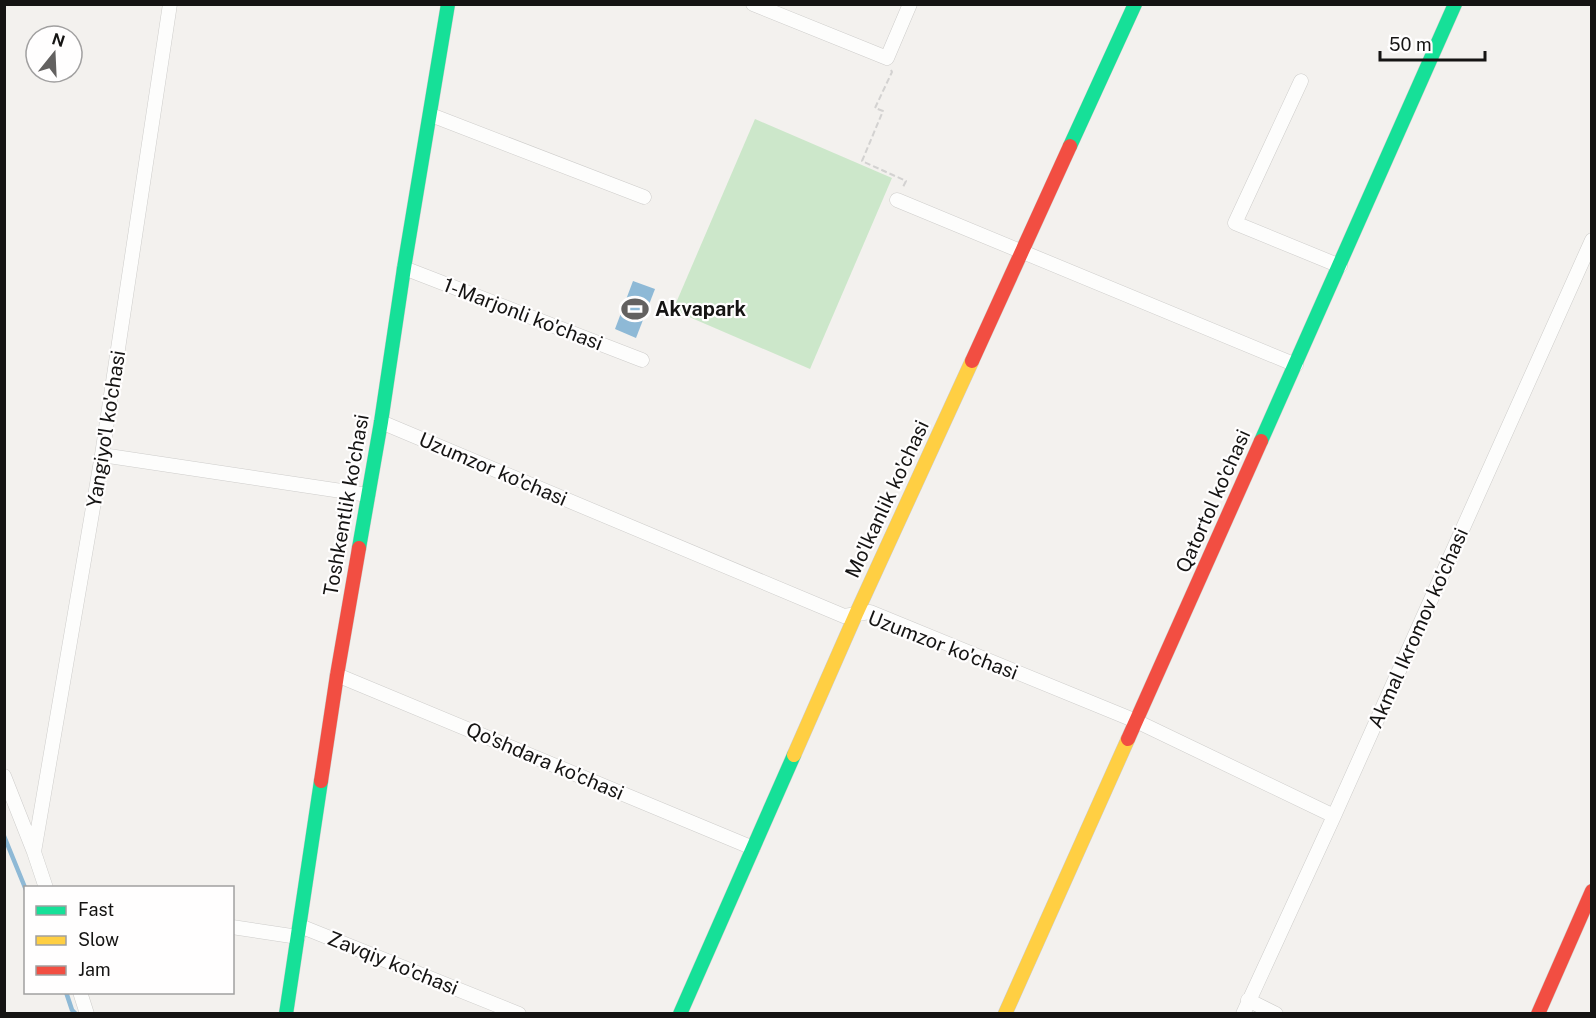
<svg xmlns="http://www.w3.org/2000/svg" width="1596" height="1018" font-family="'Public Sans',sans-serif">
<style>
.green{fill:#cce7ca}
.water{fill:#8eb9d6}
.lines{fill:none;stroke-linecap:round;stroke-linejoin:round}
.stream{stroke:#8eb9d6;stroke-width:4.5}
.street-casing{stroke:#cecdcb;stroke-width:15}
.fast-casing{stroke:#cecdcb;stroke-width:15}
.slow-casing{stroke:#cecdcb;stroke-width:15}
.jam-casing{stroke:#cecdcb;stroke-width:15}
.path{stroke:#d3d2d1;stroke-width:2;stroke-dasharray:6 3;stroke-linecap:butt}
.street{stroke:#fdfdfc;stroke-width:14}
.fast{stroke:#16e098;stroke-width:14}
.slow{stroke:#ffcf43;stroke-width:14}
.jam{stroke:#f24e42;stroke-width:14}
.labels{text-anchor:middle;dominant-baseline:central;stroke-width:4.5;stroke-linejoin:round;paint-order:stroke}
.poi-label{font-size:20px;font-weight:bold;fill:#151413;stroke:#fffefe;text-anchor:start}
.street-label{font-size:20px;fill:#151413;stroke:#fffefe}
</style>
<rect width="100%" height="100%" fill="#f3f1ee"/>
<path class="green" d="M755,119L892,178L810,369L673,310Z"/>
<path class="water" d="M633,281L655,289L636,338L615,329Z"/>
<g class="lines">
<path class="stream" d="M4,836L26,890
M66,992L72,1010L76,1014"/>
<defs>
<path id="street" d="M753,4L887,58L910,4
M1301,81L1235,223L1340,266
M431,115L644,197
M897,200L1296,365
M404,268L642,360
M381,422L844,616L870,612L1136,721L1334,816
M102,455L368,495
M337,675L753,848
M4,776L34,852L46,888
M34,852L102,455L170,4
M300,926L519,1014
M232,927L298,937
M80,992L87,1014
M1248,1000L1276,1014
M1243,1014L1334,816L1592,240"/>
<path id="fast" d="M1070,146L1135,4
M1261,441L1455,4
M359,548L381,422L404,268L448,4
M286,1014L321,781
M680,1014L794,755"/>
<path id="slow" d="M794,755L856,614L972,361
M1005,1014L1128,739"/>
<path id="jam" d="M972,361L1070,146
M1128,739L1261,441
M321,781L337,675L359,548
M1538,1014L1592,891"/>
</defs>
<use href="#street" class="street-casing"/>
<use href="#fast" class="fast-casing"/>
<use href="#slow" class="slow-casing"/>
<use href="#jam" class="jam-casing"/>
<path class="path" d="M891,70L892,72L875,108L883,111L862,161L906,181L903,187"/>
<use href="#street" class="street"/>
<use href="#fast" class="fast"/>
<use href="#slow" class="slow"/>
<use href="#jam" class="jam"/>
</g>
<defs>
<symbol id="stadium-bare" viewBox="-9 -9 18 18"><path d="M0-5a6.5 5 0 1 0 0 10a6.5 5 0 1 0 0-10ZM-3.5-1.8h7v3.6h-7Z" fill="#636160" stroke="#fffefe" stroke-width="2.5" paint-order="stroke"/></symbol>
</defs>
<g fill-rule="evenodd">
<use href="#stadium-bare" x="616" y="290" width="38" height="38"/>
</g>
<g class="labels">
<g class="poi-label">
<text x="655" y="309">Akvapark</text>
</g>
<g class="street-label">
<text transform="translate(523 314) rotate(21)">1-Marjonli ko'chasi</text>
<text transform="translate(106 429) rotate(-81)">Yangiyo'l ko'chasi</text>
<text transform="translate(493 469) rotate(23)">Uzumzor ko'chasi</text>
<text transform="translate(887 499) rotate(-65)">Mo'lkanlik ko'chasi</text>
<text transform="translate(1213 501) rotate(-66)">Qatortol ko'chasi</text>
<text transform="translate(346 505) rotate(-80)">Toshkentlik ko'chasi</text>
<text transform="translate(1418 628) rotate(-66)">Akmal Ikromov ko'chasi</text>
<text transform="translate(943 645) rotate(21)">Uzumzor ko'chasi</text>
<text transform="translate(545 761) rotate(23)">Qo'shdara ko'chasi</text>
<text transform="translate(393 963) rotate(22)">Zavqiy ko'chasi</text>
</g>
</g>
<rect width="1596" height="1018" fill="none" stroke="#151413" stroke-width="12"/>
<rect x="24" y="886" width="210" height="108" fill="#fffefe" stroke="#a1a0a0" stroke-width="1.5"/>
<rect x="36" y="906" width="30" height="9" fill="#16e098" stroke="#a1a0a0" stroke-width="1.5"/>
<text x="78" y="916" font-size="18" fill="#151413">Fast</text>
<rect x="36" y="936" width="30" height="9" fill="#ffcf43" stroke="#a1a0a0" stroke-width="1.5"/>
<text x="78" y="946" font-size="18" fill="#151413">Slow</text>
<rect x="36" y="966" width="30" height="9" fill="#f24e42" stroke="#a1a0a0" stroke-width="1.5"/>
<text x="78" y="976" font-size="18" fill="#151413">Jam</text>
<g transform="translate(54 54) rotate(18)"><circle r="28" fill="#fffefe" stroke="#a1a0a0" stroke-width="1.5"/>
<path d="M0-4.5L10 22L0 15L-10 22Z" fill="#636160"/>
<text y="-9" font-size="16" font-weight="bold" text-anchor="middle" fill="#151413">N</text>
</g>
<path d="M1380 51v9h105v-9" fill="none" stroke="#151413" stroke-width="3"/>
<text x="1389" y="51" font-size="18" fill="#151413" stroke="#fffefe" stroke-width="4.5" paint-order="stroke">50 m</text>
</svg>
